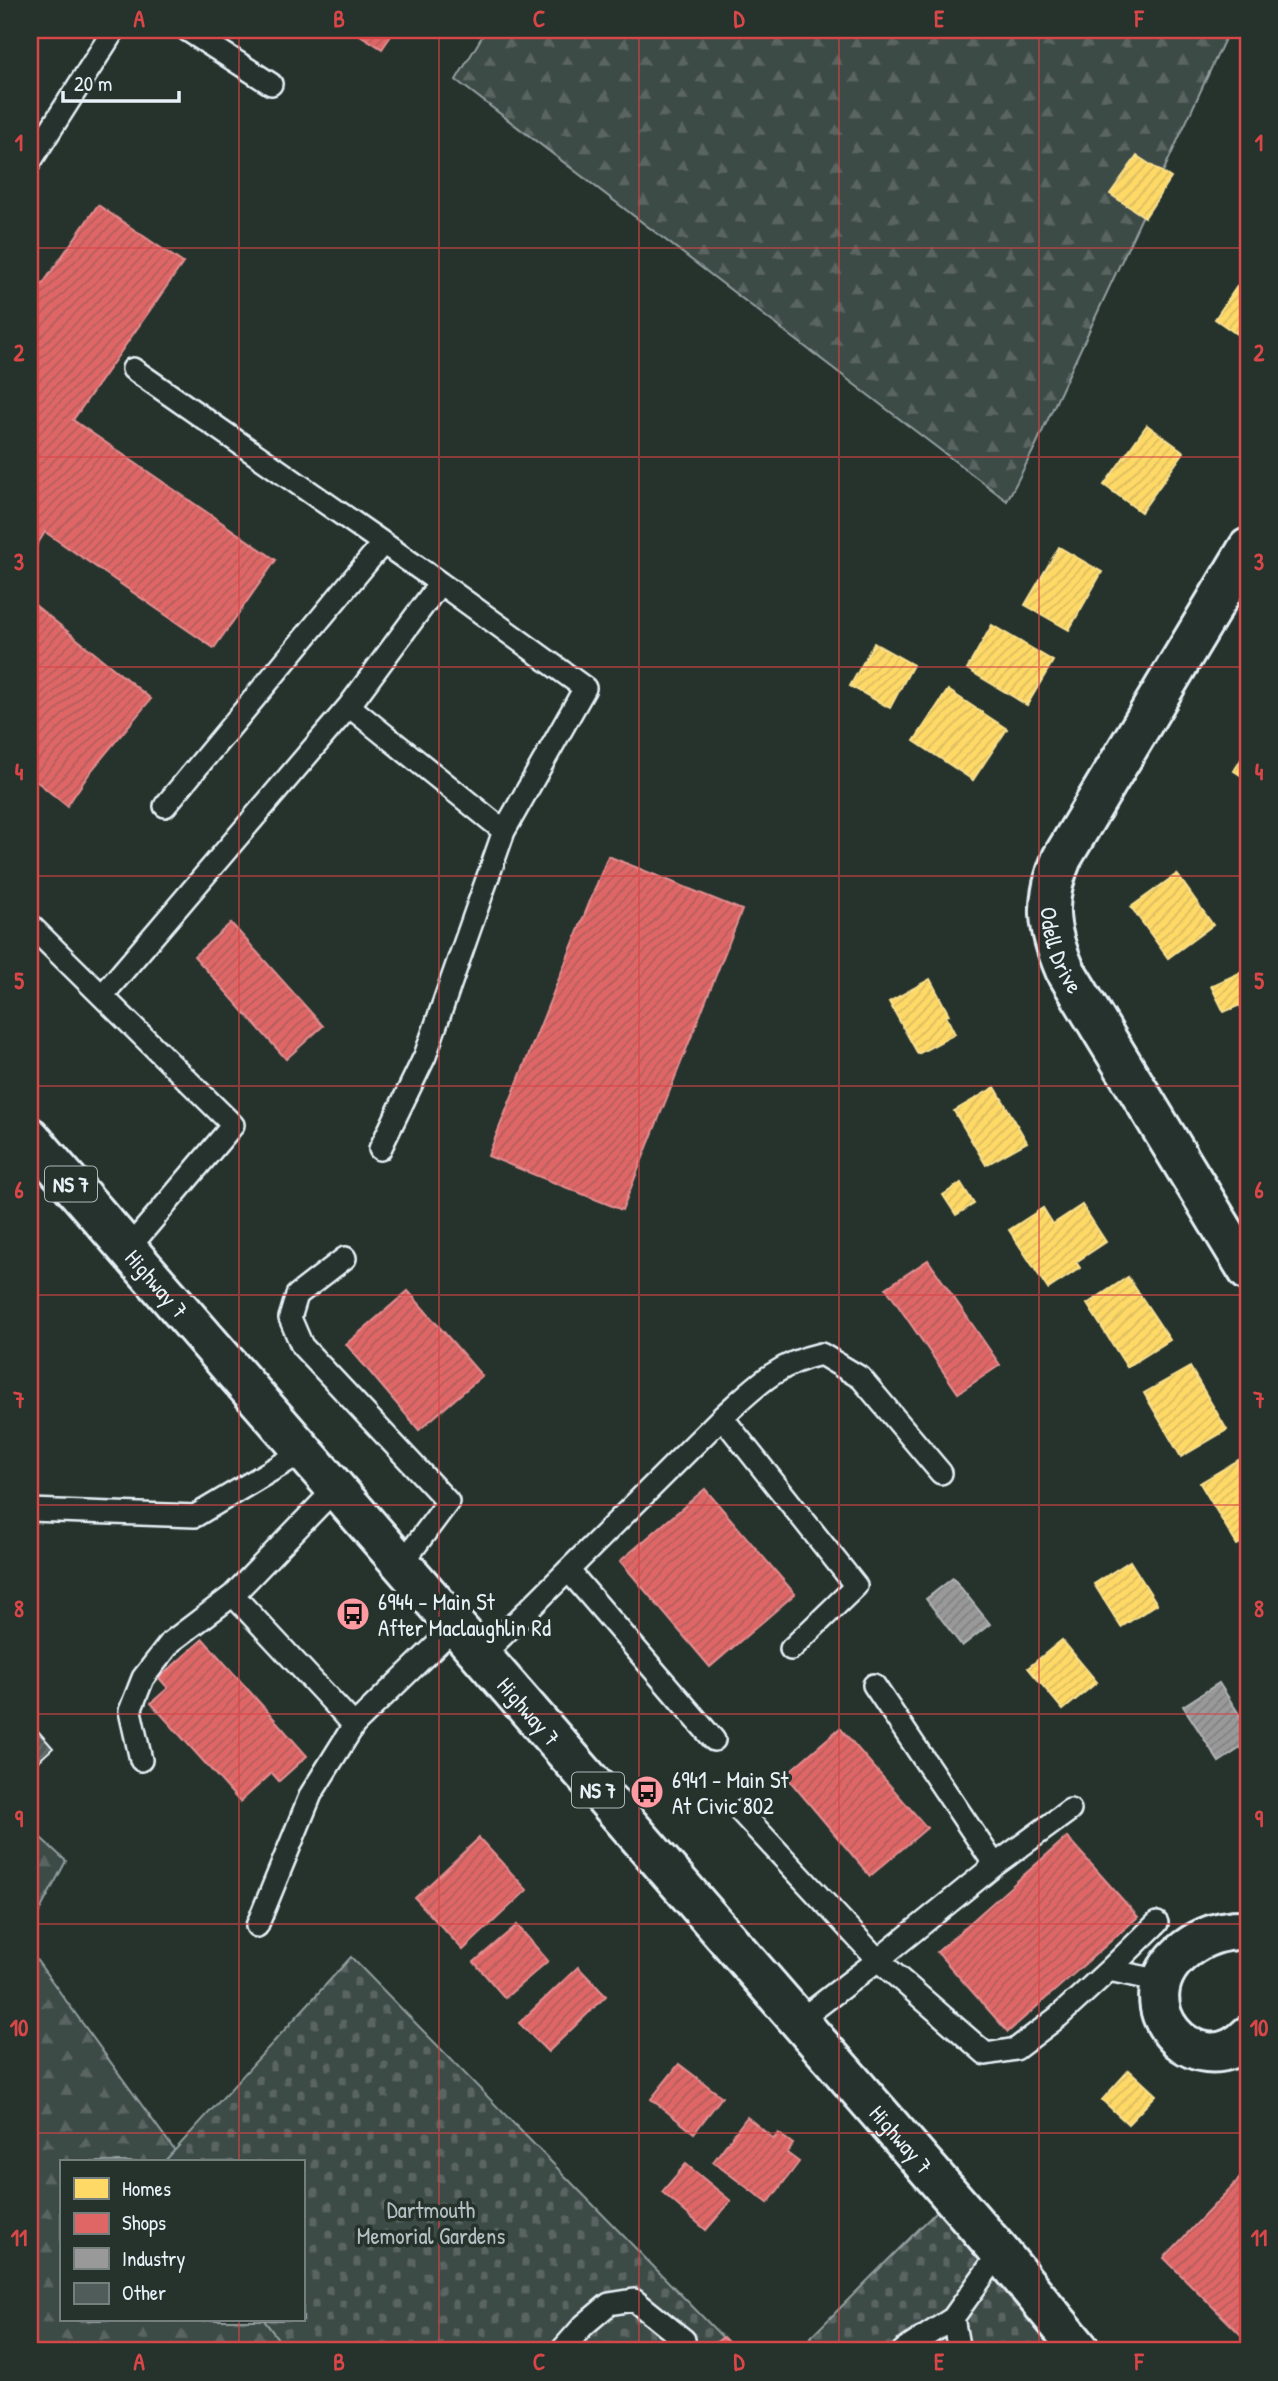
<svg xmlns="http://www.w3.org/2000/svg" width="1278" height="2381" font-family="'Patrick Hand',sans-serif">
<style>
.forest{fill:url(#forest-firs);stroke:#939ea0;stroke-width:2}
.cemetery{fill:url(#cemetery-stones);stroke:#939ea0;stroke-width:2}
.homes{fill:url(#homes-hatch);stroke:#f8e092;stroke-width:2}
.shops{fill:url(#shops-hatch);stroke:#e29092;stroke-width:2}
.industry{fill:url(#industry-hatch);stroke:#b1b3b6;stroke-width:2}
.building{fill:url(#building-hatch);stroke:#e8f1f8;stroke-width:2}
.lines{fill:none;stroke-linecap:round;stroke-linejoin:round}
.lane-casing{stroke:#e8f1f8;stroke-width:26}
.street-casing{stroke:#e8f1f8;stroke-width:44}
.primary-casing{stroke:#e8f1f8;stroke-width:44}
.lane{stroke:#26332d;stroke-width:21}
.street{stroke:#26332d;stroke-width:38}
.primary{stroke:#26332d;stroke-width:38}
.grid{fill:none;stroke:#d94647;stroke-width:2;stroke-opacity:0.55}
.labels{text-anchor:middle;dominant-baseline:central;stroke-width:7;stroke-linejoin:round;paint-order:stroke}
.shield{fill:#26332d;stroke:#aeb8bb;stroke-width:2}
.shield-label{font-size:21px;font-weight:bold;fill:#e8f1f8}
.street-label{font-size:23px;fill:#e8f1f8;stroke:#26332d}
.poi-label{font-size:23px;fill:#e8f1f8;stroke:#26332d;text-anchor:start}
.park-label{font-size:23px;fill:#b5bfc3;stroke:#26332d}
.neatline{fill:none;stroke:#d94647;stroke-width:2.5}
.grid-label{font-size:23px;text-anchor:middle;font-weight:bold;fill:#d94647}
</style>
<defs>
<pattern id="forest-firs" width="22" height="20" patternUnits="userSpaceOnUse" patternTransform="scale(1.75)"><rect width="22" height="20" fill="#3e4b47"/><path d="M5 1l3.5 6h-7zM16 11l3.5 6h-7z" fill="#5a6562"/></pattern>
<pattern id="cemetery-stones" width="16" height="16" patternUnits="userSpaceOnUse" patternTransform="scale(1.75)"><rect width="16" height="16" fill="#3e4b47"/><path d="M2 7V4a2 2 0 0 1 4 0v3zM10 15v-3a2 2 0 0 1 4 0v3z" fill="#5a6562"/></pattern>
<pattern id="homes-hatch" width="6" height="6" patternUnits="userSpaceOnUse" patternTransform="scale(1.75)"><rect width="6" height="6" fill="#ffd966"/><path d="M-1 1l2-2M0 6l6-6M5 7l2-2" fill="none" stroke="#dabc60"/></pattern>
<pattern id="shops-hatch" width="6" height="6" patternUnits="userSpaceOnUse" patternTransform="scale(1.75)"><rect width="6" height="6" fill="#e06666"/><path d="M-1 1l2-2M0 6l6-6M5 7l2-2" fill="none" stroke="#b25d5e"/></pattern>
<pattern id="industry-hatch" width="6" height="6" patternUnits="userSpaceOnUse" patternTransform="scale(1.75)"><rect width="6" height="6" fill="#999"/><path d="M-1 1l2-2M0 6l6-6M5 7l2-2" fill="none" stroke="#808181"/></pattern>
<pattern id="building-hatch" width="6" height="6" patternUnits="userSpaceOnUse" patternTransform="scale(1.75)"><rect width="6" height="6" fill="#505c59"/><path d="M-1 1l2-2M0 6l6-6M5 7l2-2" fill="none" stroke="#697472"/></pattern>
</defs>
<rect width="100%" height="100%" fill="#26332d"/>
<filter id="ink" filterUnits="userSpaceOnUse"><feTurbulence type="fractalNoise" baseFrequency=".0143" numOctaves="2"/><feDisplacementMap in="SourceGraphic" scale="14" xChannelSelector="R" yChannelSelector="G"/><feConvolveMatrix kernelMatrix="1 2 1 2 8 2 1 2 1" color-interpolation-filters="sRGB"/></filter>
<g filter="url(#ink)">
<path class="forest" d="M486,30H1229L1035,447L1007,501L456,80Z
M30,1828L66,1861L30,1929Z
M30,1951L175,2151L164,2162H61V2320H264L287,2351H30Z"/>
<path class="cemetery" d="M351,1957L736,2351H287L264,2320H303V2162H164Z
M945,2203L1067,2351H797Z"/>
<path class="homes" d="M1137,156L1171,178L1145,217L1110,194Z
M1248,270V342L1215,319Z
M1147,425L1184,452L1141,512L1104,485Z
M1059,547L1102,572L1069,630L1025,605Z
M992,625L1053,661L1027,705L967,669Z
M874,643L913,665L890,708L850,686Z
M948,690L1007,729L973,780L914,741Z
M1248,748V780L1234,771Z
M1177,874L1213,925L1168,958L1131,907Z
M1248,969V1023L1240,1005L1224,1012L1211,986Z
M930,979L949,1015L946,1016L955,1034L918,1054L889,1002Z
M995,1087L1027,1142L986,1165L954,1111Z
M961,1183L974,1204L956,1215L943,1195Z
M1082,1205L1106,1242L1076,1262L1080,1268L1048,1289L1009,1230L1043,1208L1053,1224Z
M1128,1277L1170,1340L1127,1367L1087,1304Z
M1190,1367L1227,1430L1181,1457L1144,1393Z
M1245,1456L1248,1461V1539L1237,1545L1200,1483Z
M1130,1561L1157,1604L1121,1627L1094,1584Z
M1062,1640L1097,1682L1063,1710L1028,1668Z
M1129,2070L1156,2095L1128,2124L1102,2100Z"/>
<path class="shops" d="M352,30H395L382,49Z
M98,205L183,263L73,420L276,560L214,648L45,532L30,556V302Z
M30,601L151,699L91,771L67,806L30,776Z
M608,856L742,910L622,1210L488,1156Z
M231,923L323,1026L286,1059L194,956Z
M928,1260L1000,1365L958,1393L886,1288Z
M408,1291L482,1376L419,1430L346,1344Z
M705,1489L795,1594L710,1667L620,1561Z
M203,1639L307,1756L279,1781L272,1773L240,1802L151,1703L168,1688L159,1678Z
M840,1728L927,1828L870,1876L785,1775Z
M1067,1837L1138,1917L1008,2032L937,1952Z
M479,1838L527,1890L463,1950L415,1898Z
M517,1925L548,1961L505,1998L474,1962Z
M578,1967L606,1996L548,2052L519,2023Z
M679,2064L722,2097L694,2133L651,2099Z
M747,2117L774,2139L778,2133L793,2144L787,2153L799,2162L768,2203L713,2162Z
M686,2164L731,2201L706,2230L662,2192Z
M1240,2178L1248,2186V2331L1243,2337L1164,2258Z
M723,2337L737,2351H705Z"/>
<path class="industry" d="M953,1578L990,1624L962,1646L926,1599Z
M1219,1683L1248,1728V1743L1219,1762L1183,1706Z"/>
<path class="building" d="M30,1722L53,1748L30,1769Z"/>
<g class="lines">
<defs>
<path id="lane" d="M187,30L271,84
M30,162L114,30
M133,369L383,543
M165,806L383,543L440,583
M30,925L233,1125L128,1249
M102,996L349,706L440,583L585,688L504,831L349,706
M380,1149L425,1056L504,831
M345,1258L297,1295L290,1318L302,1346L448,1502L401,1565
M722,1417C755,1387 776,1364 821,1354L861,1378L941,1473
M336,1488L233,1595L354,1725L456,1626
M30,1510L195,1516L304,1451
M568,1570L714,1740
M482,1656L722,1417L856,1586L791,1649
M874,1685L995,1865
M141,1760L130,1711L143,1678L171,1642L233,1595
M741,1812L878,1960L995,1865L1070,1810
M257,1926L311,1794L354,1725
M1109,1970L1157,1923
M799,2021L878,1960L986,2054L1016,2049L1058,2017L1109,1970L1161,1981
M561,2351L584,2325L609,2304L634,2300L684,2340
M903,2351L953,2318
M959,2351L953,2318L1000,2252"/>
<g id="street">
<path id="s1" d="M1248,548L1062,858C1044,900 1047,928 1065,970L1248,1271"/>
<path d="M1241,1930C1220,1930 1202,1937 1186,1949C1117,2002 1197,2089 1248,2036"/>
</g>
<g id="primary">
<path id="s2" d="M30,1137L1000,2252L1081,2351"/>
</g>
</defs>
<use href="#lane" class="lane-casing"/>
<use href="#street" class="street-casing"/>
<use href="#primary" class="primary-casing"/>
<use href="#lane" class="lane"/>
<use href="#street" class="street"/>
<use href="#primary" class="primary"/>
</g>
</g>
<path class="grid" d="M239,30V2162M439,30V2351M639,30V2351M839,30V2351M1039,30V2351M30,248H1248M30,457H1248M30,667H1248M30,876H1248M30,1086H1248M30,1295H1248M30,1505H1248M30,1714H1248M30,1924H1248M30,2133H1248M239,2320V2351"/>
<defs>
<symbol id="bus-disc" viewBox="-11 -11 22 22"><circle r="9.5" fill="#ff9aa2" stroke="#26332d"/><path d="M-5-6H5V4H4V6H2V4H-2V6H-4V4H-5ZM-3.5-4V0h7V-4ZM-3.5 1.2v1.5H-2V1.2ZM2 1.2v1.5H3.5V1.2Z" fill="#111"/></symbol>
</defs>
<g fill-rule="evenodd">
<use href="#bus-disc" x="334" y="1595" width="38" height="38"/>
<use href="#bus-disc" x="628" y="1773" width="38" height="38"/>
</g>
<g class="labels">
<g class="shield">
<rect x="45" y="1166.5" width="52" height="35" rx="5"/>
<rect x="572" y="1772.5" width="52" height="35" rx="5"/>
</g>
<g class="shield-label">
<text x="71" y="1184">NS 7</text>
<text x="598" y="1790">NS 7</text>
</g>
<g class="street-label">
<text stroke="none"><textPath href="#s1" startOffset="457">Odell Drive</textPath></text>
<text stroke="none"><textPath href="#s2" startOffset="194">Highway 7</textPath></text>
<text stroke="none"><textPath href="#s2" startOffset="761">Highway 7</textPath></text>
<text stroke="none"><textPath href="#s2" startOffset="1328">Highway 7</textPath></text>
</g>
<g class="poi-label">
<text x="378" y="1601">6944 - Main St<tspan x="378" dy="26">After Maclaughlin Rd</tspan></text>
<text x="672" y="1779">6941 - Main St<tspan x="672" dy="26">At Civic 802</tspan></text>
</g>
<g class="park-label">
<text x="431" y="2209">Dartmouth<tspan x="431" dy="26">Memorial Gardens</tspan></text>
</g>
</g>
<rect width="1278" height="2381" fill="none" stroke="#26332d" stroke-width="77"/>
<rect x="60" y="2160" width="245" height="161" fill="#26332d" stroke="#747f7e" stroke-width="2"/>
<rect x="74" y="2178" width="35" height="21" fill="#ffd966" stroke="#747f7e" stroke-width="2"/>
<text x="122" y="2196" font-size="21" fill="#e8f1f8">Homes</text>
<rect x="74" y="2213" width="35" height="21" fill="#e06666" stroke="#747f7e" stroke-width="2"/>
<text x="122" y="2230" font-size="21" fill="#e8f1f8">Shops</text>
<rect x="74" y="2248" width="35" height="21" fill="#999999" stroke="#747f7e" stroke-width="2"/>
<text x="122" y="2266" font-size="21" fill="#e8f1f8">Industry</text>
<rect x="74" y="2283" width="35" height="21" fill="#505c59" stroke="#747f7e" stroke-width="2"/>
<text x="122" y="2300" font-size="21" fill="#e8f1f8">Other</text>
<path d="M63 91v10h116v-10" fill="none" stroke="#e8f1f8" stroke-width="3.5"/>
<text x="74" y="91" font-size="21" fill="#e8f1f8" stroke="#26332d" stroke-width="5" paint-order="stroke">20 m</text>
<rect x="38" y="38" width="1202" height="2304" class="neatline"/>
<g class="grid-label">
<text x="139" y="27">A</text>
<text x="339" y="27">B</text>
<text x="539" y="27">C</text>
<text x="739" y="27">D</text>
<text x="939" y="27">E</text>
<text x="1139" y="27">F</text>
<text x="19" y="151">1</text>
<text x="1259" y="151">1</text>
<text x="19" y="361">2</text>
<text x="1259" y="361">2</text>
<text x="19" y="570">3</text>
<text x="1259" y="570">3</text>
<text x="19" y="780">4</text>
<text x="1259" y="780">4</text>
<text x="19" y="989">5</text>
<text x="1259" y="989">5</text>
<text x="19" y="1198">6</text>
<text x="1259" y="1198">6</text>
<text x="19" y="1408">7</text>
<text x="1259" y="1408">7</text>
<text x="19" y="1617">8</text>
<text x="1259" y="1617">8</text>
<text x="19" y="1827">9</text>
<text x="1259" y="1827">9</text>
<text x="19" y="2036">10</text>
<text x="1259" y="2036">10</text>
<text x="19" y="2246">11</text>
<text x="1259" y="2246">11</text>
<text x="139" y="2370">A</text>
<text x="339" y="2370">B</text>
<text x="539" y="2370">C</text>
<text x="739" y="2370">D</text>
<text x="939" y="2370">E</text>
<text x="1139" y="2370">F</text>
</g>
</svg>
